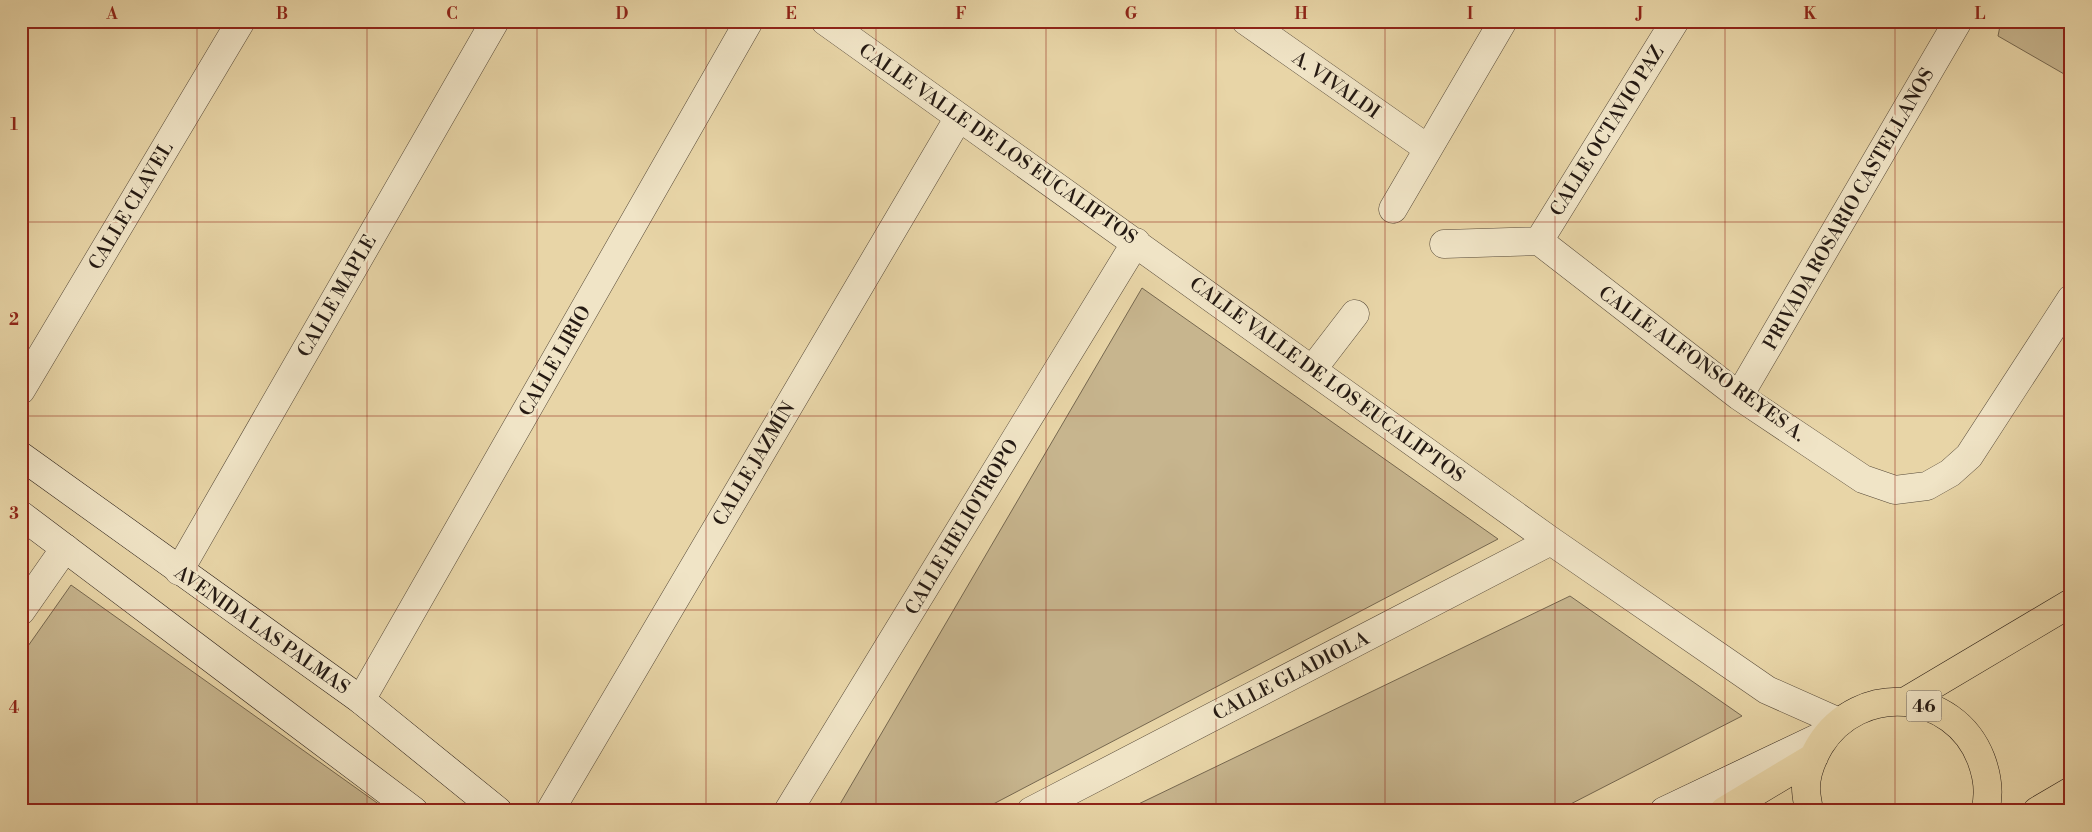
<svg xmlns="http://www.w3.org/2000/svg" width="2092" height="832" font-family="'Libre Bodoni',serif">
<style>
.green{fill:#c7b58e;stroke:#766850}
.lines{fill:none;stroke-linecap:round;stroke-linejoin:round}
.street-casing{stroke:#564938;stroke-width:29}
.secondary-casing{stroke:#251a13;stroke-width:29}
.primary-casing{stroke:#251a13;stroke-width:29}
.street{stroke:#f0e4c6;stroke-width:28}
.secondary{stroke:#f0e4c6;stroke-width:28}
.primary{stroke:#e8d5a7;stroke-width:28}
.grid{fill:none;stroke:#8f2418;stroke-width:1;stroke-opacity:0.55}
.labels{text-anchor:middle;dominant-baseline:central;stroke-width:5;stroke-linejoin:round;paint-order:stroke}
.shield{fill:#f0e4c6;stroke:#625749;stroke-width:1}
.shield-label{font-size:18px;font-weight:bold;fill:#251a13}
.street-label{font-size:19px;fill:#251a13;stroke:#f0e4c6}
.neatline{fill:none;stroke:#8f2418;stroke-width:2}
.grid-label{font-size:16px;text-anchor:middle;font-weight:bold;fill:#8f2418}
</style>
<rect width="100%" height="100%" fill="#e8d5a7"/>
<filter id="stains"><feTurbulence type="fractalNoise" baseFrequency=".004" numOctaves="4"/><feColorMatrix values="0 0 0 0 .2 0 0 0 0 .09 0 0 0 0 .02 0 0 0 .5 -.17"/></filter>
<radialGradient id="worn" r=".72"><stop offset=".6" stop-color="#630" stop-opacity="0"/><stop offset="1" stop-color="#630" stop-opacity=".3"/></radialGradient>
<path class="green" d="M2001,21H2071V78L1998,36Z
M1142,288L1498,539L980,811H836Z
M71,585L380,805L375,811H21V656Z
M1570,596L1742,716L1557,811H1124Z"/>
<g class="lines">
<defs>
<path id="street" d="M825,21L1551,541L1767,690L1839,722
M1246,21L1427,148
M1393,209L1503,21
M1539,241L1739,396L1863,479L1895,490L1927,486L1950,473L1969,456L2071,299
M1539,241L1675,21
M1444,244L1539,241
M1312,370L1355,314
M21,390L241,21
M1739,396L1958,21
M179,571L495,21
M21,611L65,548
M361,700L749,21
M550,811L959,117
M788,811L1136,242
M1031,811L1551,541"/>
<path id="secondary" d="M21,456L361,700L498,811
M21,515L414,811
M1664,811L1828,733"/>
<path id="primary" d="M1906,701L2071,603
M1724,811L1814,757
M1809,811C1808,803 1806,796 1806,788C1806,774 1813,757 1820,745C1859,682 1954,689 1981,759C1987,775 1990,794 1985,811
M2037,811L2071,791"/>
</defs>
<use href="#street" class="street-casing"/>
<use href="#secondary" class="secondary-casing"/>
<use href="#primary" class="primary-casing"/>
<use href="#street" class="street"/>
<use href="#secondary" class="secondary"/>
<use href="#primary" class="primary"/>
</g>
<path class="grid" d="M197,21V811M367,21V811M537,21V811M706,21V811M876,21V811M1046,21V811M1216,21V811M1385,21V811M1555,21V811M1725,21V811M1895,21V811M21,222H2071M21,416H2071M21,610H2071"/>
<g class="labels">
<rect class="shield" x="1906.5" y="690.5" width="35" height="31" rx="4"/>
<g class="shield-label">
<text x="1924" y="706">46</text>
</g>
<g class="street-label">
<text transform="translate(1336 85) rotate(35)">A. VIVALDI</text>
<text transform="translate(1607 131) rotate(-58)">CALLE OCTAVIO PAZ</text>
<text transform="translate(998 144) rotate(35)">CALLE VALLE DE LOS EUCALIPTOS</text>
<text transform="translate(131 206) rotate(-59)">CALLE CLAVEL</text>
<text transform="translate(1849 209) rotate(-60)">PRIVADA ROSARIO CASTELLANOS</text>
<text transform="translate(337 296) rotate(-60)">CALLE MAPLE</text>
<text transform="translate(555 361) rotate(-60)">CALLE LIRIO</text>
<text transform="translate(1702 364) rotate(36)">CALLE ALFONSO REYES A.</text>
<text transform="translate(1327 380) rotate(36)">CALLE VALLE DE LOS EUCALIPTOS</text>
<text transform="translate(754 464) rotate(-59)">CALLE JAZMÍN</text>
<text transform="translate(962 527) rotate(-59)">CALLE HELIOTROPO</text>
<text transform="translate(262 630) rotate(35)">AVENIDA LAS PALMAS</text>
<text transform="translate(1291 676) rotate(-27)">CALLE GLADIOLA</text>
</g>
</g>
<rect width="2092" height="832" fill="none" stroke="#e8d5a7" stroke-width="55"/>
<rect x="28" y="28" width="2036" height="776" class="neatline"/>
<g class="grid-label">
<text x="112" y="19">A</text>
<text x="282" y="19">B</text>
<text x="452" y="19">C</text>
<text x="622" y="19">D</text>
<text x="791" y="19">E</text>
<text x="961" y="19">F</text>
<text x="1131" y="19">G</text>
<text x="1301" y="19">H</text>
<text x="1470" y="19">I</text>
<text x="1640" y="19">J</text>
<text x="1810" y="19">K</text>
<text x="1980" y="19">L</text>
<text x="14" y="130">1</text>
<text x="14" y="325">2</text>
<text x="14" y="519">3</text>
<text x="14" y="713">4</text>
</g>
<rect width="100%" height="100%" filter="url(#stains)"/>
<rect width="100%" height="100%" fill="url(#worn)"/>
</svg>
